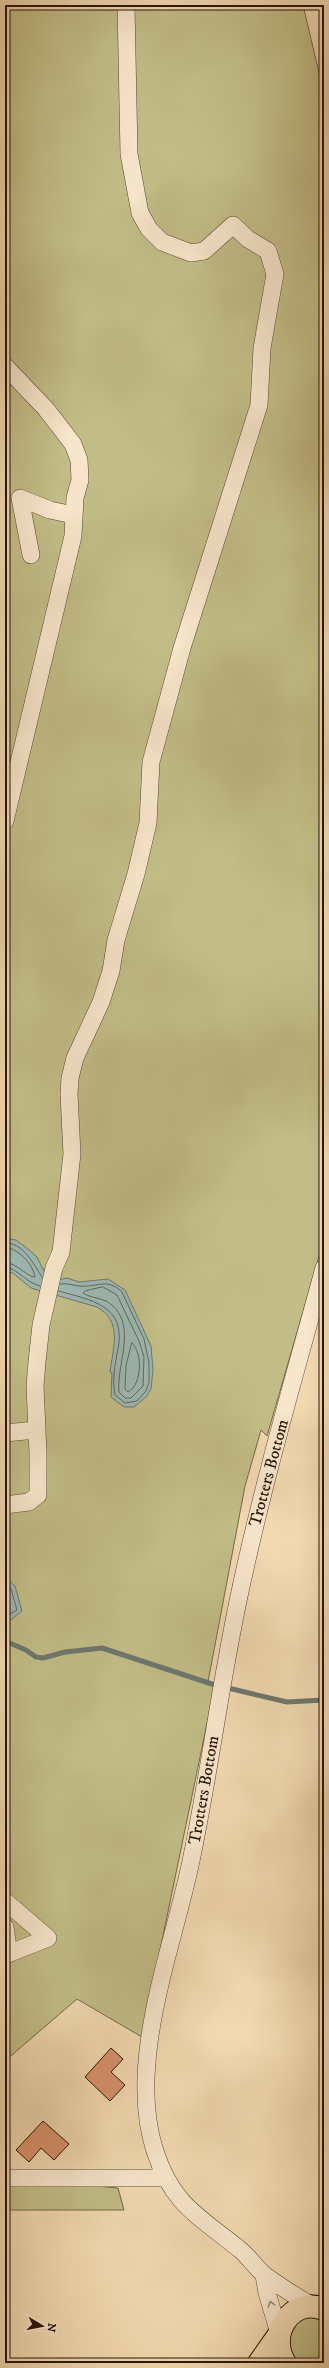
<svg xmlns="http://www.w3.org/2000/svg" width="329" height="2368" font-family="'IM FELL DW Pica',serif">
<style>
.green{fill:#c2bd87;stroke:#746846}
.water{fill:#9db9b3;stroke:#6d776e}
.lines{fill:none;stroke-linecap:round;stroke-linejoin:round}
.shore{stroke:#62665c;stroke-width:1}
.stream{stroke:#6d776e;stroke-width:5}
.building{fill:#d8916c;stroke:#261406}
.minor-casing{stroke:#594531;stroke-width:18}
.major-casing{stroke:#261406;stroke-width:24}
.minor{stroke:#f7e6cc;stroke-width:17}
.major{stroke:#f2d9b1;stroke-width:22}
.oneway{stroke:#998873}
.labels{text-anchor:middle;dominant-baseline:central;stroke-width:3;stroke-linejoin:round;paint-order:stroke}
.street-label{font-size:17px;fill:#261406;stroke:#f7e6cc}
</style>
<rect width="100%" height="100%" fill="#f2d9b1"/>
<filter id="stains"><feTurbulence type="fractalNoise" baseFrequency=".005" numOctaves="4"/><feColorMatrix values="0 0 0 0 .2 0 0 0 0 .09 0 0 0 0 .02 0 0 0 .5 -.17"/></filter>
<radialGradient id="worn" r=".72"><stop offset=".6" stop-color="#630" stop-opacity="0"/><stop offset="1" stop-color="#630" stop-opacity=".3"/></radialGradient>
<path class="green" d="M5,5H303L319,73L324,136V1239L267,1436L261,1430L245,1486L208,1682L215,1685L142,2037L77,1999L5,2061Z
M48,2182L118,2188L124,2210H5V2186Z
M307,2316L324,2318V2363H296C291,2359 291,2355 290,2349C286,2328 290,2327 307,2316Z"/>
<path class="water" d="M5,1238L16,1240L28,1249L37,1257L46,1275L57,1280L67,1278L79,1282L108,1279L125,1290L151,1346L153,1370L151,1389L146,1397L134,1407H124L111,1397L112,1373L110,1372C113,1348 123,1321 97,1307L31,1288L13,1273L5,1271Z
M5,1577L15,1586L22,1611L8,1622L5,1620Z"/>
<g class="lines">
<path class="shore" d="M5,1242C25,1245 32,1262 42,1277
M5,1247C19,1249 33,1264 35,1277C31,1279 16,1263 5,1262
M5,1267C19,1269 26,1283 40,1286
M103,1287L117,1295L139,1341L144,1357L143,1386L131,1398H125L119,1392C116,1366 137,1327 112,1305C103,1297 92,1299 83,1293L85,1291Z
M59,1291C90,1300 127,1305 118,1349C115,1364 112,1380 115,1395L125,1403L137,1401L146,1391L149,1382V1363L144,1339L122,1292C107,1277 96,1288 79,1286C72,1285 68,1283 60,1284
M132,1343C143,1353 142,1385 128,1392L125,1389L126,1366Z
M5,1583L11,1589L17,1610L5,1617"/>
<path class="stream" d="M5,1641L26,1650L36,1657L43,1658L65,1652L102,1648L215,1685L287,1702L324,1700"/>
</g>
<path class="building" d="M111,2048L123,2059L111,2072L125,2085L110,2101L85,2077Z
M43,2121L69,2144L54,2160L41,2148L29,2162L16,2150Z"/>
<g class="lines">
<defs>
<path id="minor" d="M5,366L46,409L73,444L79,460L80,480L75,498L73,536L5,821
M31,555L20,498L50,510L73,515
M5,1433L36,1430
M5,1505L29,1502L38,1495V1453L35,1386L37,1362L41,1325L54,1268L61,1252L72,1154L69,1094L70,1078L75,1058L101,1002L111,971L116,940L136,874L148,823L151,762L182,648L259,405L262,348L275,274L268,251L248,239L233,225L204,251L191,253L162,242L149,229L140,213L129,154L126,5
M5,1901L48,1938L5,1955
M5,1927L9,1954
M5,2178H166
M264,2275L267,2293L279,2333
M314,2307C297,2297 281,2287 266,2276C256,2269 249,2256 238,2248C198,2216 172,2204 155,2151C126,2063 173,1948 191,1861C210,1770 221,1678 241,1587C264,1480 295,1374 324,1268"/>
<path id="major" d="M259,2363L278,2336
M285,2363C267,2335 291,2296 324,2309"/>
</defs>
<use href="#minor" class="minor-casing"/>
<use href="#major" class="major-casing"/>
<use href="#minor" class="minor"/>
<use href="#major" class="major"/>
</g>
<defs><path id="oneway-chevron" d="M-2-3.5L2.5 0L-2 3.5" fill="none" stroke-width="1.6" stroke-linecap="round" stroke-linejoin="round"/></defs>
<use class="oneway" href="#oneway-chevron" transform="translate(271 2304) rotate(-108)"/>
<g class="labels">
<g class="street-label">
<text transform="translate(269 1473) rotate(-75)">Trotters Bottom</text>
<text transform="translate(204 1790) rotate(-80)">Trotters Bottom</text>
</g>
</g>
<rect width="329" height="2368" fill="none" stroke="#f2d9b1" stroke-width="20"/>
<rect x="6" y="6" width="317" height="2356" fill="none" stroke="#261406" stroke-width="2"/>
<rect x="10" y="10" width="309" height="2348" fill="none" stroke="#261406"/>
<g transform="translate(42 2326) rotate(100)" stroke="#f7e6cc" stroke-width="3" paint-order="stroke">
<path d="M0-3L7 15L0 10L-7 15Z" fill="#261406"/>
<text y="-6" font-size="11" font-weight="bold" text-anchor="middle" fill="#261406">N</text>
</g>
<rect width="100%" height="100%" filter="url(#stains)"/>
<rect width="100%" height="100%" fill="url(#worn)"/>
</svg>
